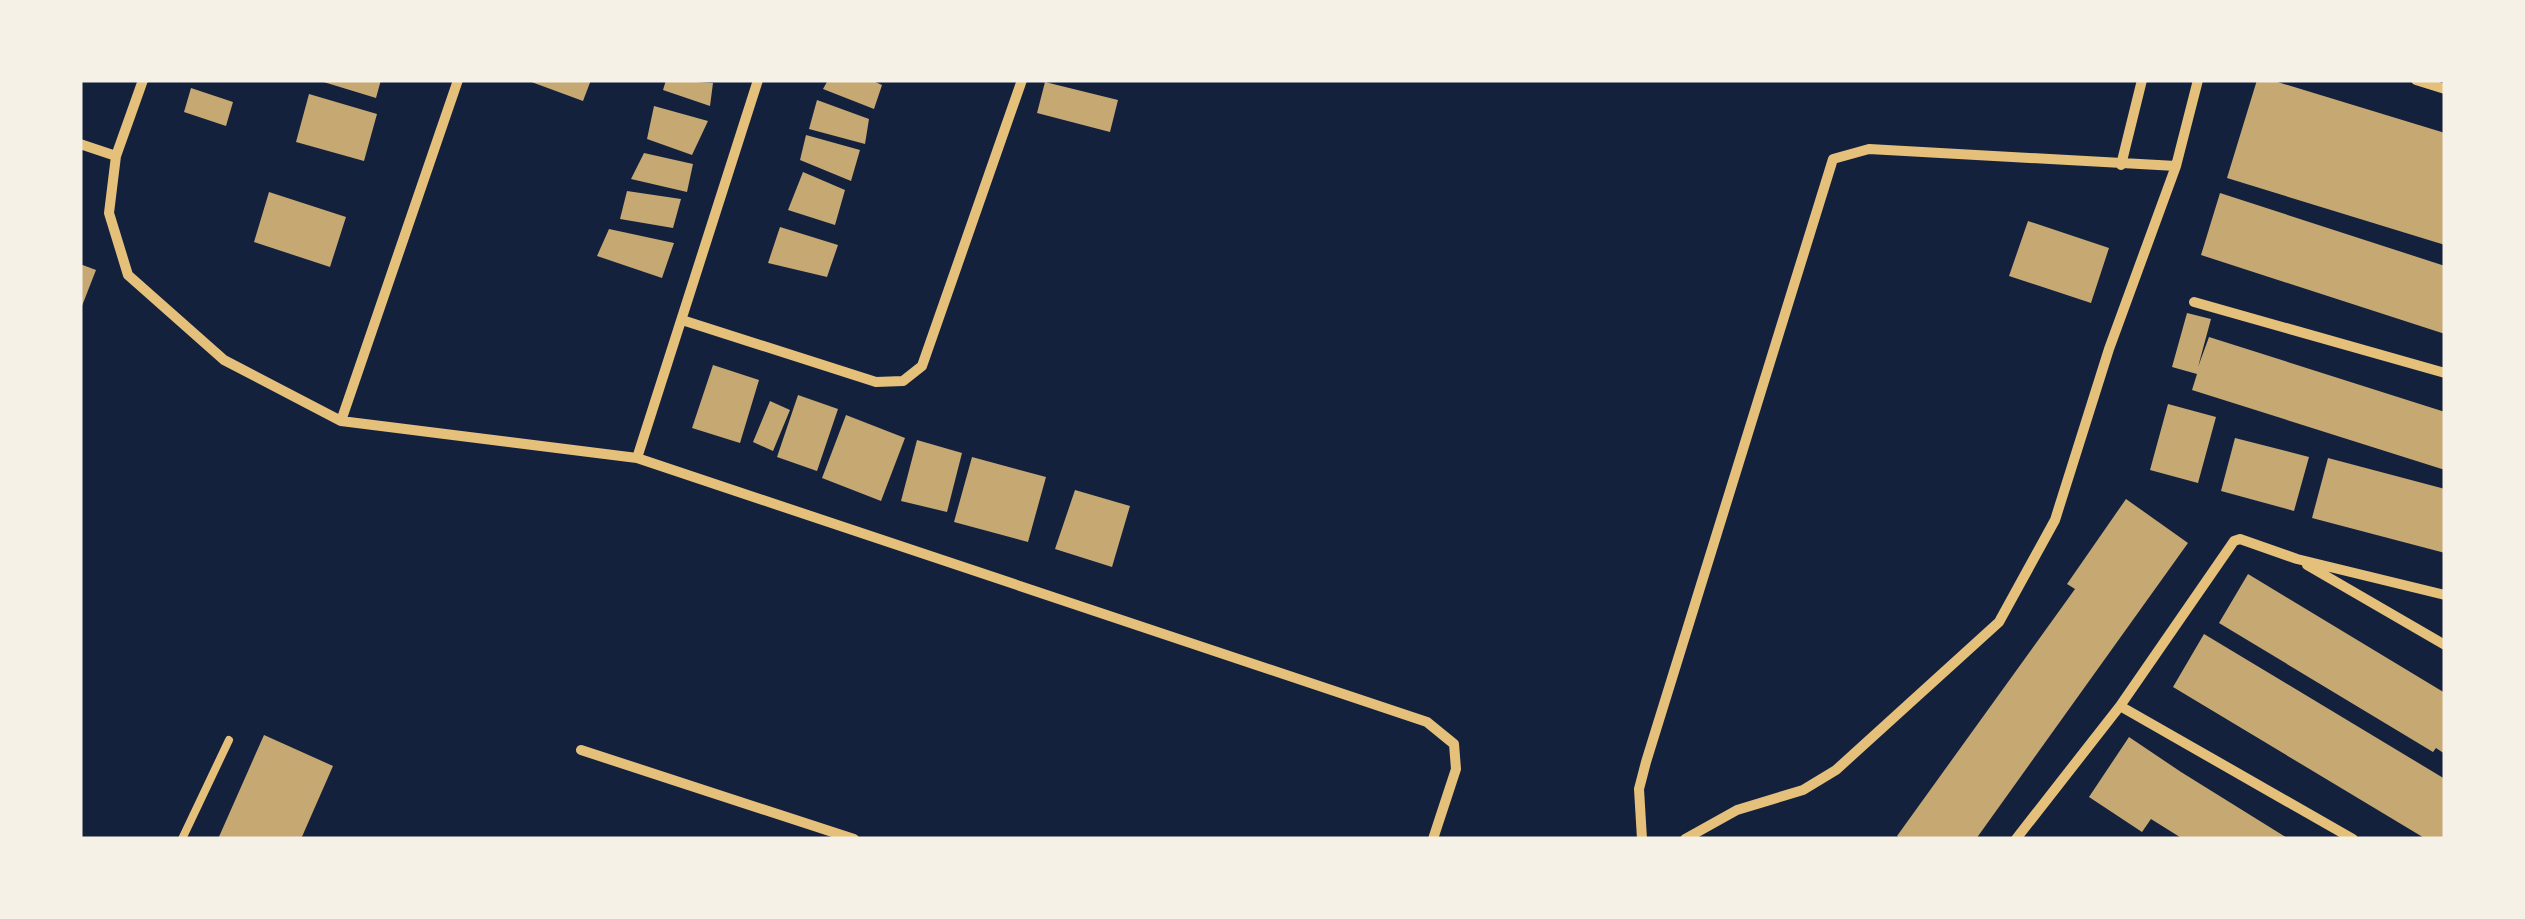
<svg xmlns="http://www.w3.org/2000/svg" width="2525" height="919" font-family="Signika,sans-serif">
<style>
.building{fill:#c6a872}
.lines{fill:none;stroke-linecap:round;stroke-linejoin:round}
.service{stroke:#e5c07b;stroke-width:8}
.minor{stroke:#e5c07b;stroke-width:10}
</style>
<rect width="100%" height="100%" fill="#14213d"/>
<path class="building" d="M317,80H381L376,98Z
M526,80H591L583,101Z
M666,80L713,83L710,106L663,90Z
M828,80H871L882,85L874,109L823,89Z
M2257,80H2271L2445,133V245L2227,178Z
M1045,82L1118,100L1110,132L1037,113Z
M191,88L233,102L226,126L184,112Z
M309,94L377,114L364,161L296,142Z
M817,100L869,119L865,144L809,129Z
M654,106L708,121L692,155L647,139Z
M806,135L860,150L851,181L800,160Z
M644,153L693,164L687,192L631,179Z
M803,172L845,190L835,225L788,210Z
M627,191L681,199L673,228L620,219Z
M269,192L346,217L330,267L254,242Z
M2220,193L2445,266V334L2201,255Z
M2028,221L2109,248L2091,303L2009,276Z
M780,227L838,245L827,277L768,263Z
M609,229L674,243L662,278L597,256Z
M80,264L96,270L80,311Z
M2187,313L2211,319L2198,367L2209,337L2445,412V470L2192,390L2197,374L2172,367Z
M713,365L759,380L740,443L692,428Z
M798,395L838,409L817,471L777,457Z
M770,401L790,410L773,451L753,442Z
M2168,404L2216,417L2198,483L2150,470Z
M846,415L905,438L881,501L822,478Z
M2235,438L2309,457L2294,511L2221,491Z
M917,440L962,453L947,512L901,501Z
M972,457L1046,477L1028,542L954,522Z
M2328,458L2445,489V553L2312,518Z
M1075,490L1130,506L1112,567L1055,549Z
M2126,499L2188,543L1976,839H1901L1897,836L2075,589L2067,584Z
M2248,574L2445,693V754L2436,748L2433,752L2219,623Z
M2204,634L2445,779L2444,839H2426L2173,687Z
M264,735L333,766L301,839H218Z
M2129,737L2181,772L2289,839H2183L2151,819L2142,832L2089,797Z"/>
<g class="lines">
<path class="service" d="M182,839L229,740"/>
<path class="minor" d="M143,80L116,156L109,213L128,275L224,360L341,421L637,458L1427,722L1454,744L1456,769L1433,839
M2416,80L2445,89
M80,144L116,156
M2121,165L2142,80
M2194,302L2445,373
M682,320L876,382L903,381L922,366L1022,80
M341,421L458,80
M637,458L758,80
M2307,565L2445,645
M2120,706L2353,839
M581,750L854,839
M1642,839L1639,789L1646,762L1833,159L1869,149L2176,166
M1685,839L1737,810L1803,790L1836,770L1999,622L2055,520L2109,349L2176,166L2198,80
M2016,839L2120,706L2234,541L2240,539L2297,559L2445,595"/>
</g>
<rect width="2525" height="919" fill="none" stroke="#f6f1e7" stroke-width="165"/>
</svg>
